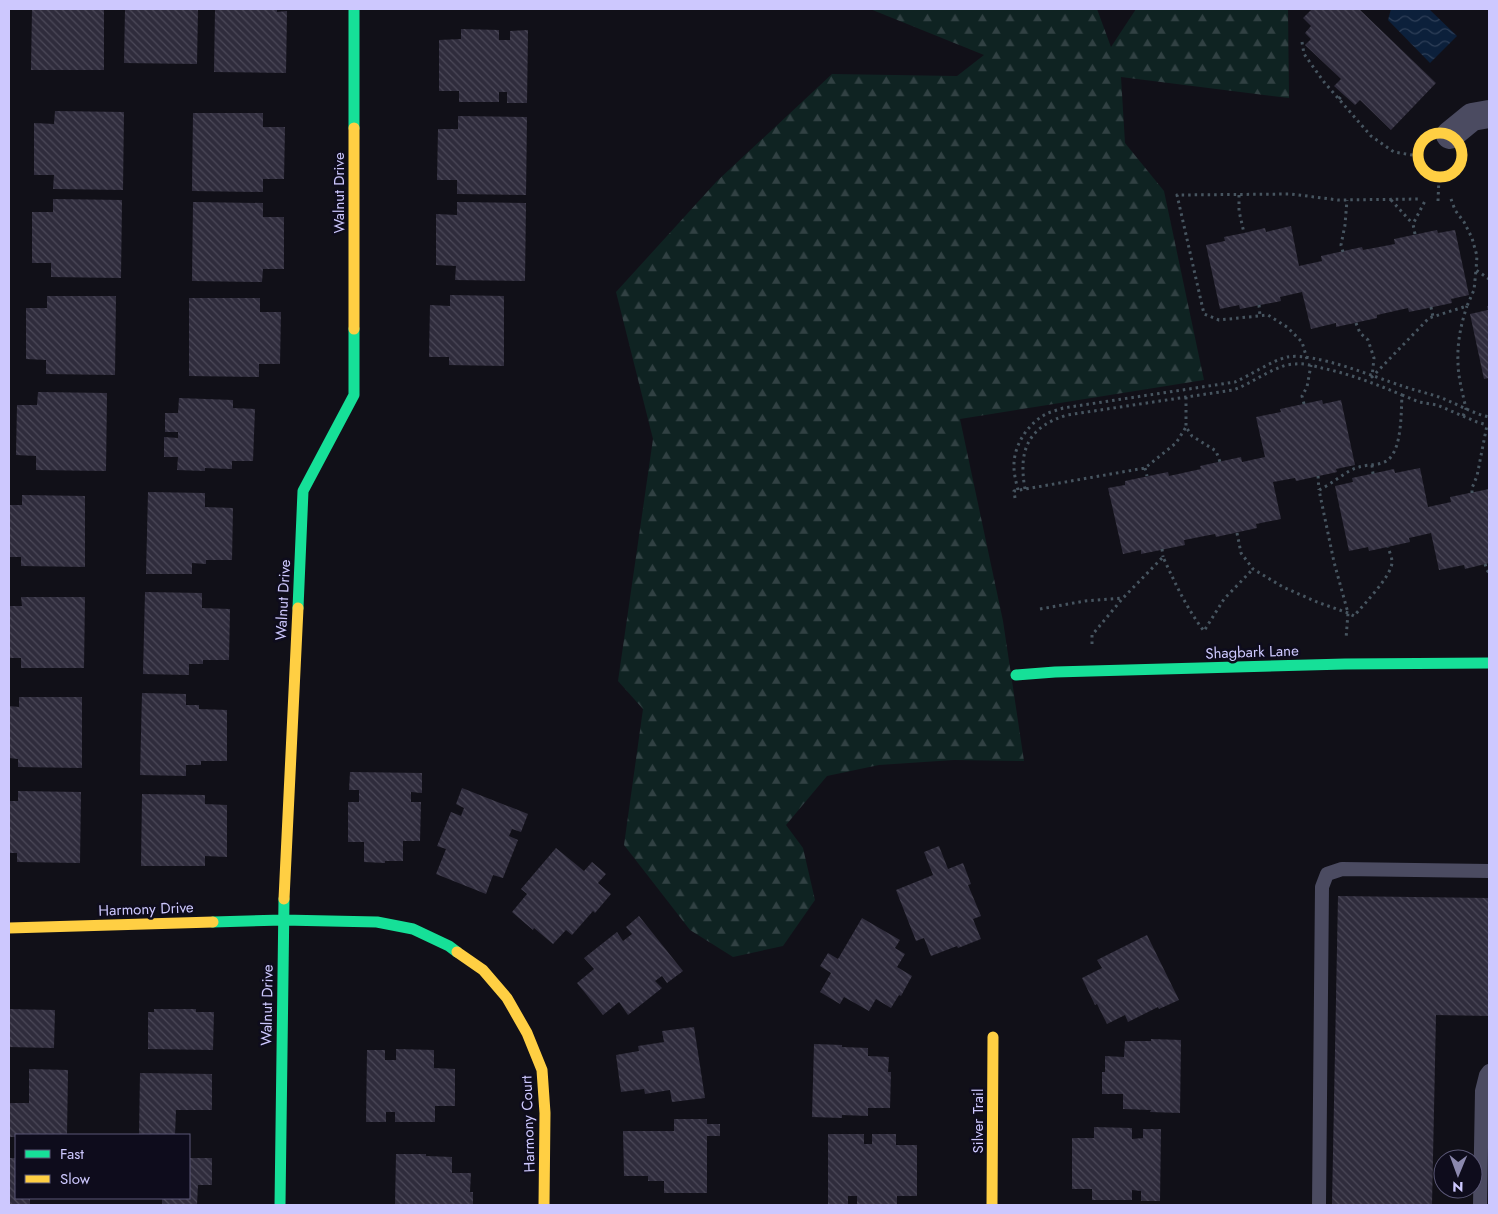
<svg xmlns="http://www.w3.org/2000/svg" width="1498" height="1214" font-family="Jost,sans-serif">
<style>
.forest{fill:url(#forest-firs)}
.water{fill:url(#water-waves)}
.building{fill:url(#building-back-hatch)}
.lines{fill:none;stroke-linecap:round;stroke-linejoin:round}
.path{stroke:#475560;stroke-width:3;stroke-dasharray:2.5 4;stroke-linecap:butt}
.lane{stroke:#4b4b61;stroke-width:14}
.street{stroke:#4b4b61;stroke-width:28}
.fast{stroke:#16e098;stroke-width:11}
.slow{stroke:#ffcf43;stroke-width:11}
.labels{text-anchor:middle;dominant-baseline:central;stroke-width:5;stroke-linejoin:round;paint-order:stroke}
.street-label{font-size:15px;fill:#cdc8fe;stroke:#0e0c1c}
</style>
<defs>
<pattern id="forest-firs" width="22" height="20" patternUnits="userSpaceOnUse" patternTransform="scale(1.25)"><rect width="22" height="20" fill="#0f2322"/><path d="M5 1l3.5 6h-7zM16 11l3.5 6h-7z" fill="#314143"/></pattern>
<pattern id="water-waves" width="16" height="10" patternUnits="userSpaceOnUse" patternTransform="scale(1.25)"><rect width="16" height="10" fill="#0c203b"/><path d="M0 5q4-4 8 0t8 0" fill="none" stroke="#2e3f58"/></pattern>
<pattern id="building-back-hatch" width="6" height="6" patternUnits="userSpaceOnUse" patternTransform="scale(1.25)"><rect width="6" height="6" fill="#2f2c3c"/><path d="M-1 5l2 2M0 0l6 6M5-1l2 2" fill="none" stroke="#4c4959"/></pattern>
</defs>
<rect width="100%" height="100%" fill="#111018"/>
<path class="forest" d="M870,9H1097L1111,47L1136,9H1288L1289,98L1121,77L1125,143L1164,191L1204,380L960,419L1003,621L1024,761L954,760L879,765L827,776L786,825L803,848L815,900L783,946L733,957L690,930L624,845L643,709L618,681L653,439L616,292L717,181L832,74L957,76L984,55Z"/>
<path class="water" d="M1391,9H1429L1457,36L1430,63L1388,20Z"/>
<path class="building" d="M32,9H104V70H31Z
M125,9H198L197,64L124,63Z
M215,9H277V12L287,11L286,73L214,72Z
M1312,9H1359L1436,83L1391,130L1360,100L1355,105L1334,86L1341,79L1305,45L1311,39L1305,33L1311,26L1303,18Z
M461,29L499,30V40H510V31L528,30L527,103H507V92H499V102H459V91H439V40L461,39Z
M55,111L124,112L123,190L53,189L54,175H34V123L54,124Z
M193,113H263V127H285L284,179H263V192L192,191Z
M458,116L527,117L526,195L457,194V180H437L438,129H458Z
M53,199L122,200L121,278L51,277V263H32V212H53Z
M193,202L263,203V217H284V269H263L262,282L192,281Z
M457,202L526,203L525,281L455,280L456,266L436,265V214L457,215Z
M1291,226L1299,266L1322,261L1321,256L1362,247L1363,250L1395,244L1394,239L1437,230L1438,233L1455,230L1469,295L1451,299L1452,303L1409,312L1408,308L1377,315V318L1336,327V323L1311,329L1302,292L1280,297L1281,301L1240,309L1239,305L1220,309L1206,245L1225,241L1224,237L1244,233L1265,228L1266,232Z
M450,295L504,296V366L449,365V357H429L430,305L450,306Z
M47,296H116L115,375L46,374V360L26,359V308H47Z
M189,298H260V312H281L280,364H259V377L189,376Z
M1487,306H1489V378L1484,379L1470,314L1488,310Z
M38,392L107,393L106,471L36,470V456L16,455L17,405H37Z
M179,398L233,400V408L255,409L253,461H232V469L205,468V471L177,470L178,457H164V437L178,438V432H165V413H178Z
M1322,400L1323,404L1341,400L1355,465L1336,469L1337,472L1296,481L1295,478L1273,482L1281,519L1256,524L1257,528L1216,537L1215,534L1184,540L1185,545L1141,554V550L1123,554L1108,488L1125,485V481L1168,472L1169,476L1201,469L1200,466L1241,457L1242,462L1265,457L1256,417L1281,412L1280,409Z
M1420,468L1428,507L1451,502L1450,497L1489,489V563L1465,569L1464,565L1439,570L1431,533L1409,538L1410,542L1369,551L1368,547L1349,551L1335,486L1353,482L1352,478L1394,469L1395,473Z
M148,492L205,493V507L233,508L232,560H206V564L192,563V574H146Z
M22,495L85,496V567L21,566V557H9V505H22Z
M145,592L202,593V608L230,609L229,660H203V664H189V675L143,674Z
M21,597H85L84,668H21V658H9V606H22Z
M142,693L186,694V705H199V709L227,710V761H201V765H186V776L140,775Z
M19,697H82V768L18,767V759L9,758V706L19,707Z
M350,772L422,773V793L411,792V802H421L420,841H403V861H385V863L364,862V842H348V802H359V790H349Z
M462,788L528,814L521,832L512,829L509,836L518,840L503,878L493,875L486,894L436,874L446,849L437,846L451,812L461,816L464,808L456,804Z
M18,791L81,792L80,863L17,862V853H9V801H18Z
M142,794L205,795V804L227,805V857L205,856V866H141Z
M939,846L948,869L963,863L971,884L968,885L981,916L973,919L981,939L958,948L957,946L931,956L924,938L916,941L896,890L933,875L924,852Z
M556,848L584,871L592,862L606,874L598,883L611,894L595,913L593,911L572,935L566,930L553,944L534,928L533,930L512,912L527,894L521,889Z
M1338,896L1489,898V1016L1436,1015L1432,1205H1332Z
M639,916L683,971L667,983L662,976L655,981L662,988L628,1015L619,1002L603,1015L577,983L594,969L584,958L617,932L623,941L632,934L626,927Z
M862,918L900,940L895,948L905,954L897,967L912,976L901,996L899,995L891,1008L876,999L869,1011L844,997L840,1004L820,992L831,973L820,966L828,953L838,959Z
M1147,935L1179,1000L1159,1009L1158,1007L1128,1022L1125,1015L1107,1024L1097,1004L1095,1005L1082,978L1102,968L1097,960Z
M9,1009L55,1010L54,1048L9,1047Z
M154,1009H196V1012H214L213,1050L148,1049V1012H154Z
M694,1027L705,1098L672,1102L670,1090L645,1094L644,1089L621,1092L616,1055L639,1051L638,1046L664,1042L662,1031Z
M1151,1039L1181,1040L1180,1113L1150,1112L1151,1110L1123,1109V1094H1102V1072H1105V1056L1124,1057L1125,1041H1151Z
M814,1044L842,1045V1047L868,1048V1056L889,1057L888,1072H891L890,1108H868V1116L842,1115V1118L812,1117Z
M396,1049L434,1050V1068L455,1069V1106H435V1122H395V1112H386V1122H366L367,1050H385V1060H396Z
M29,1069L68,1070L67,1135H16V1137H9V1103H29Z
M140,1073L212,1074V1110H176L175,1135H139Z
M674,1119H707V1124H720V1136H707V1193H664V1181H648V1176H624L623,1131H674Z
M1094,1127L1132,1128V1139L1143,1138V1129H1161L1160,1201H1141V1191L1132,1190V1200H1092V1189H1072V1138H1094Z
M828,1134H864V1144H872V1134H896V1145H917V1196H897V1205H857V1196H848V1205H828Z
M396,1154H426V1156L452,1157V1173H471L470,1192H473V1205H395Z
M9,1158H16V1198H30V1205H9Z
M189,1158H212V1185H198L197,1205H162V1198H189Z"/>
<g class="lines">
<path class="path" d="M1302,42L1304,54L1324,82L1371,136L1394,152L1418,156
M1339,99L1343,94
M1239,195V211L1244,233
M1451,199L1455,210L1464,222L1472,238L1477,256L1476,270L1489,279
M1391,200L1413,224
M1438,201L1439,177
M1415,234L1413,224L1426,199
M1343,252L1341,245L1345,225L1347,200
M1259,305L1260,316
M1431,307L1433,317
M1356,323L1360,333L1368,340L1374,358L1372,377L1429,318L1467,306L1474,290L1476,270
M1307,359L1302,342L1287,327L1268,315L1219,320L1204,314L1177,195L1291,194L1338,200L1421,199
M1402,395L1419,402L1437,405L1477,422L1487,425
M1186,397V427L1192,436L1216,451L1220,462
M1304,404L1302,396L1307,387L1311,365
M1463,416L1466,409C1463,394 1458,378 1458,362C1457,343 1461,324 1467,306
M1372,465L1373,474
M1145,468L1147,476
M1318,476L1319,490
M1025,489C1018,450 1028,427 1067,415L1233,390C1250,384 1264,373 1281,367C1285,365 1291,364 1296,364C1304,363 1314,366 1322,368C1350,374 1376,384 1402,395C1401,412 1402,447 1389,459C1382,466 1368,464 1359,467C1347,470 1332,484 1319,490L1334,562L1348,613L1346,639
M1018,490C1016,482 1014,474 1014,467C1013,445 1029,422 1048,413C1053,411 1058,410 1063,408L1235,382C1251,375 1271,361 1287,357C1314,352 1375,377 1402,386C1414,390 1427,393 1439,397C1456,403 1471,413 1489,417
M1472,493V488L1477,476L1487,425H1489
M1015,498L1014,491L1145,468L1176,443L1186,427
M1237,533L1241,553L1253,569L1283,587L1317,602L1348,613L1354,616C1363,605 1392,576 1392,562C1392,557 1389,551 1388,547
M1162,549L1163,557
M1485,564L1487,570L1489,573
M1040,609L1085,601L1122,598
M1092,644V635L1123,598L1163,557C1175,583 1187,609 1204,631L1224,599L1253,569"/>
<path class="lane" d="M1319,1205L1322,887L1327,874L1342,869L1489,871
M1480,1205L1482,1091L1486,1075L1489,1071"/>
<path class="street" d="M1450,135L1472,117L1489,114"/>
<path class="fast" d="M354,9V128
M298,608L303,491L354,395V329
M1016,675L1055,672L1345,664L1489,663
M213,922L283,920L377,922L413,929L449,946L457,952
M280,1205L284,899"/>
<path class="slow" d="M354,128V329
M1418 155a22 22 0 1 1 44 0a22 22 0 1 1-44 0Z
M284,899L298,608
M9,928L213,922
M457,952L483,970L507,998L527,1033L542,1070L545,1113L544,1205
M992,1205L993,1037"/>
</g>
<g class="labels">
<g class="street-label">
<text transform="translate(339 193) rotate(-90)">Walnut Drive</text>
<text transform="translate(283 600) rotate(-87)">Walnut Drive</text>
<text transform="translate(1252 652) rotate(-2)">Shagbark Lane</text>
<text transform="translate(146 909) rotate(-2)">Harmony Drive</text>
<text transform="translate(267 1005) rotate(-89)">Walnut Drive</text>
<text transform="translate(978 1121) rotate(-90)">Silver Trail</text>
<text transform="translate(528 1124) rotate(-92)">Harmony Court</text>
</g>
</g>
<rect width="1498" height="1214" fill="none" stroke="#cdc8fe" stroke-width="20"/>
<rect x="15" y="1134" width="175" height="65" fill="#0e0c1c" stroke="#5a5776"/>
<rect x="25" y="1150" width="25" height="8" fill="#16e098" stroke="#5a5776"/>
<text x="60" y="1159" font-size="15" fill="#cdc8fe">Fast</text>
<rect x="25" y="1175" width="25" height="8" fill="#ffcf43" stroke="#5a5776"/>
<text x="60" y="1184" font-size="15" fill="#cdc8fe">Slow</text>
<g transform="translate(1458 1174) rotate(181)"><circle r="24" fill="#0e0c1c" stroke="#5a5776"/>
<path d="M0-4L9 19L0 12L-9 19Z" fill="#8b88ae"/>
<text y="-8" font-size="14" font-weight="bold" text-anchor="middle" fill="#cdc8fe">N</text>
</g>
</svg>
